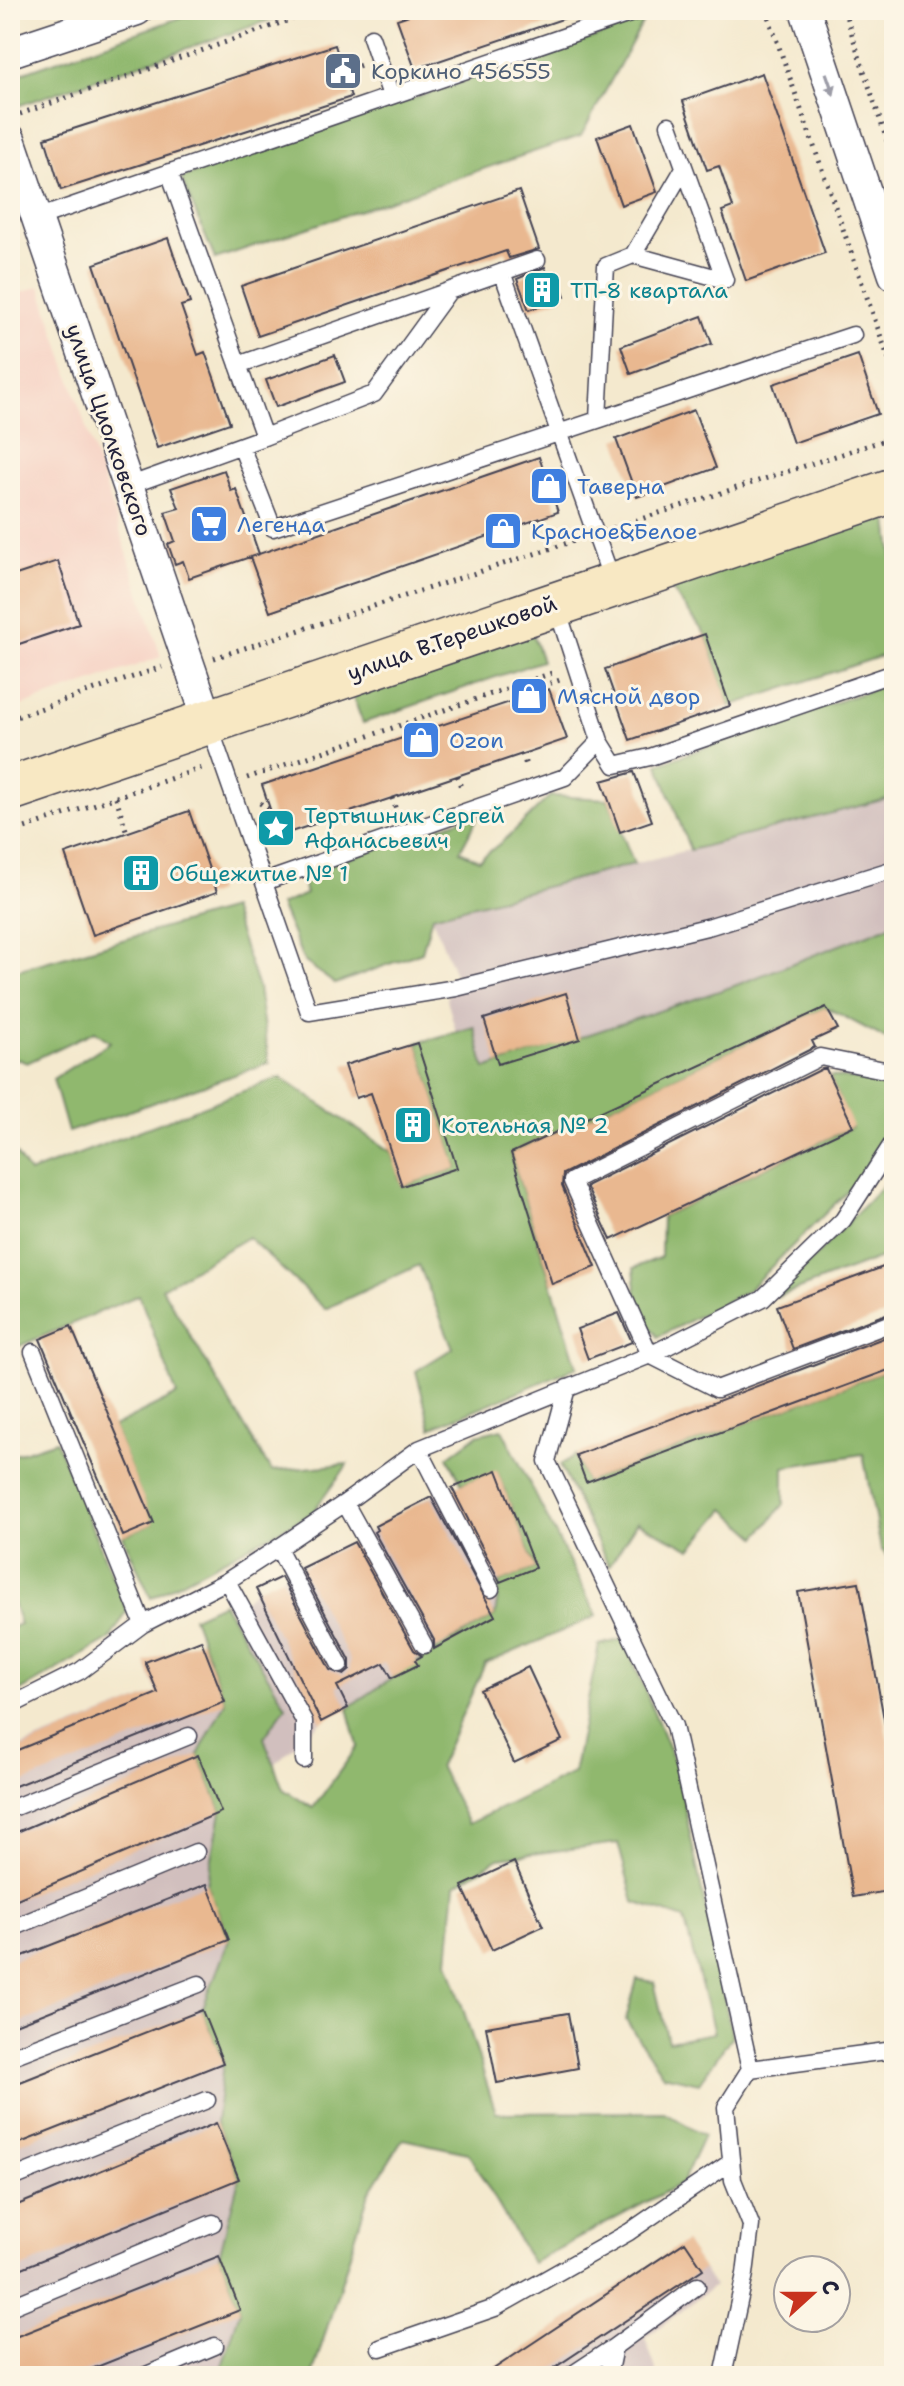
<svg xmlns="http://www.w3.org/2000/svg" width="904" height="2386" font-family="'Shantell Sans',sans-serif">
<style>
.built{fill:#f6d2c4}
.industrial{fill:#d1bfbe}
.forest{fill:#90b86e;stroke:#596d54;stroke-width:2}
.building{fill:#e9b890}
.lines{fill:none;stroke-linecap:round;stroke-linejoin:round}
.service-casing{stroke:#424051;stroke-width:19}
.minor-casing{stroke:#424051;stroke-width:33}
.secondary-casing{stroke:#424051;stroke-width:47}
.path{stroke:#424051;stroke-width:5;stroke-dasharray:2 6;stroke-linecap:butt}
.service{stroke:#fff;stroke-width:16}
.minor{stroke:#fff;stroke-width:30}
.secondary{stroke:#f8e8c3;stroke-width:44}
.oneway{fill:#9c9ca7}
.labels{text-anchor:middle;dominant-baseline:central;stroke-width:6;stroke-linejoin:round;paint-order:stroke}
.service-label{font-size:22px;fill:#4e5e75;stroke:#fcf5e5;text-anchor:start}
.culture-label{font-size:22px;fill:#0d838f;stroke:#fcf5e5;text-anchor:start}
.street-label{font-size:22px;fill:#22223b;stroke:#fcf5e5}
.shop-label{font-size:22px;fill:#366cbe;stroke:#fcf5e5;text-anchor:start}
</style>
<rect width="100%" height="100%" fill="#fcf5e5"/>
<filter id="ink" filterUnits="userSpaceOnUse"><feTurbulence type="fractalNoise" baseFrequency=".0125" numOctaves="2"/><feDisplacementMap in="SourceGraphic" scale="16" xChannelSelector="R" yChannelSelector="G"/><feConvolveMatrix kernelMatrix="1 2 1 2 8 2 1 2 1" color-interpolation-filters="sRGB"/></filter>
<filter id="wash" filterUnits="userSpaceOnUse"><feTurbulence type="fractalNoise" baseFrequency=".006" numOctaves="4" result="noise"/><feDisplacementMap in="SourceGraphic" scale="32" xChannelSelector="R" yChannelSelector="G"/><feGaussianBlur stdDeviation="1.8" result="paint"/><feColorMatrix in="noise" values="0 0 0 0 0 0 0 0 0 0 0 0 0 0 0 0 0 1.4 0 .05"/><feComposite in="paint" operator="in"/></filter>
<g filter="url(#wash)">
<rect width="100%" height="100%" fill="#f4e9ce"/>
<path class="built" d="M40,286L161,657L10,710V297Z"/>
<path class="industrial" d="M894,797V924L734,986L484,1070L474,1027L456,1032L447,999L456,976L431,916Z
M497,1470L535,1568L495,1616L440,1646L418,1665L321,1722L221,1812L207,1884L229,1940L202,2010L223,2063L216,2123L239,2179L219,2256L240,2310L219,2376H10V1751L157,1693L145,1662L201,1640L256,1589L355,1541L430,1496Z
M685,2242L714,2286L645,2338L656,2369L655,2376H483Z"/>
<path class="forest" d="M202,10H299L12,108L10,77Z
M644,20L581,136L215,259L181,178Z
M886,503L894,570V652L730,706L705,634L664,579Z
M528,621L542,661L363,723L348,684Z
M894,682V797L690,850L658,764Z
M550,796L608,799L634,864L432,916L422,952L335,984L304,961L280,905L306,894L301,875L480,813L460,851L479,860L509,836Z
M231,909L258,988L269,1063L68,1132L53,1079L110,1042L95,1031L27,1063L10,1056V972Z
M894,924V1043L826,1007L511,1153L577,1367L431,1428L416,1371L453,1348L419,1265L325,1309L248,1237L162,1288L271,1471L348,1464L312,1513L151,1598L123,1536L153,1523L113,1427L177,1395L139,1295L10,1350V1145L29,1173L280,1077L391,1152L402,1186L457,1168L417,1043L474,1027L485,1069L734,986Z
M829,1076L894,1084V1115L860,1179L747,1291L658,1337L638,1309L634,1268L661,1257L662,1216L852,1127Z
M894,1170V1253L777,1297L889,1179Z
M894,1368V1564L881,1549L863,1454L784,1467V1504L757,1537L725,1509L691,1549L637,1522L609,1566L560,1465L576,1455L586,1482Z
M502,1429L597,1616L485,1664L439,1766L468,1824L573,1773L599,1645L624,1639L676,1766L732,2036L699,2083L663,2075L626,2020L637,1979L654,1982L668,2041L714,2033L684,1919L634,1902L618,1843L499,1858L455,1885L448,1961L496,2113L664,2112L704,2135L682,2183L532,2263L468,2153L403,2139L369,2193L312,2376H219L240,2310L219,2256L239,2179L216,2123L223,2063L202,2010L229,1940L207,1884L221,1812L198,1755L225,1702L193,1617L223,1603L286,1706L264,1738L283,1789L313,1808L358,1746L348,1708C396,1675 444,1644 495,1616L500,1582L535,1568L497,1471L462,1484L448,1457L477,1435Z
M56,1441L127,1611L110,1639L10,1697V1628L20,1624L10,1595V1456Z"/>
<g id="blocks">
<path class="building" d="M424,10H577V14L415,69L397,19Z
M335,45L351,97L61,190L45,138Z
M762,73L825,253L746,281L722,211L733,207L719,166L707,170L683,101Z
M633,124L657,192L621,205L597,137Z
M519,191L539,249L509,258L506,251L258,336L241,286Z
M168,238L190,303L181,306L198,355L205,352L230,423L157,448L94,264Z
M545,267L547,274L556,271L565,296L529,310L517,279Z
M702,316L712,344L631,374L621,346Z
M335,355L345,382L276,407L266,380Z
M858,355L878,414L793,443L773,384Z
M694,410L716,468L637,497L616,439Z
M539,457L558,512L270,612L250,557Z
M224,470L231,491L236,489L259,554L189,578L183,561L175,564L168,544L175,541L165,512L179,508L171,488Z
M58,561L79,624L10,647V577Z
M705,634L730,706L630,740L605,669Z
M549,689L567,739L279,836L262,785Z
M634,772L652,821L620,832L602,781Z
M189,811L217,892L93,935L65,854Z
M566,993L580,1039L498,1064L484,1019Z
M826,1007L838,1029L812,1041L815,1047L563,1174L562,1186L596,1267L552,1284L511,1153Z
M417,1043L457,1168L402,1186L371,1093L356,1098L345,1065Z
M822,1069H826L853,1126L611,1240L586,1186Z
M894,1263V1311L793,1349L777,1306Z
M619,1313L632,1342L588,1359L577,1329Z
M71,1326L154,1523L123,1536L40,1339Z
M894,1334V1368L586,1482L576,1455Z
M497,1470L535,1568L500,1582L452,1488Z
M431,1497L495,1616L434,1649V1640L374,1532L377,1530L375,1526Z
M354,1542L414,1650L422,1656L415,1660L418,1665L392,1678L384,1663L337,1686L348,1708L321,1722L256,1589L281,1577L330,1670L344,1675L350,1670V1660L301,1568Z
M859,1582L894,1774V1890L853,1897L798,1592Z
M201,1640L225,1702L10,1788V1753L158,1693L145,1662Z
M528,1667L562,1740L514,1763L480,1690Z
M198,1755L221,1812L10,1902V1835Z
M514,1862L543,1926L492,1950L462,1886Z
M207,1884L229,1940L10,2027V1961Z
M202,2010L223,2063L10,2147V2086Z
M568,2013L578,2068L497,2083L486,2027Z
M216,2123L239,2179L10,2273V2208Z
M685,2242L703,2269L542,2376H483Z
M219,2256L240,2310L74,2376H10V2339Z"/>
</g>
</g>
<g filter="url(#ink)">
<use href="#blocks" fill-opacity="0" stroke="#424051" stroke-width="2"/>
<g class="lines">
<defs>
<path id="service" d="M371,37L391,96
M37,218L641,10
M633,255L684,168
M502,272L613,583
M238,365L537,260
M598,419L606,266L633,255L725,280L669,125
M264,437L374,394L449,291
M241,446L273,528L853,335
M128,486L264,437L169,172
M208,722L309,1012L456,988L711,926L894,869
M600,741L615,765L650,757L894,673
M264,882L565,777L600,741L556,605
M894,1072L820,1057L572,1181L650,1355L763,1298L843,1220L894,1141
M33,1352L143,1624L227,1581
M567,1388L547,1461L674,1726L750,2069L726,2107L733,2180L751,2225L745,2274L723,2376
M419,1449L345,1503L424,1645
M278,1548L227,1581L304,1721V1760
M491,1589L419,1449L650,1355L717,1389L894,1322
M340,1665L278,1548L345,1503
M10,1706L80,1671L143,1624
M10,1809L189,1736
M10,1929L196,1852
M10,2057L199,1984
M750,2069L894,2050
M10,2179L207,2100
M10,2307L213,2223
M380,2348L495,2308L629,2232L731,2162
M144,2376L215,2346
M570,2376L614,2347
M608,2376L614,2347L697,2286"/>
<path id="minor" d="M805,10L894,275
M10,52L137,10
M10,139L208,720"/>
<path id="secondary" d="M10,789L894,490"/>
</defs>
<use href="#service" class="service-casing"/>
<use href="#minor" class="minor-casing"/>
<use href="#secondary" class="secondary-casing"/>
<path class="path" d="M766,10L894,374
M844,10L894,162
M10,18L32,10
M343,71L361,65
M10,103L19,111
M20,114L318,10
M613,528L894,437
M214,658L577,540
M527,691L560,680
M10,719L162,667
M522,754L527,768
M457,776L462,790
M247,778L555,672
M116,797L127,833
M392,798L398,816
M260,803L270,811
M326,820L333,838
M10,833L202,768"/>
<use href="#service" class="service"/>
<use href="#minor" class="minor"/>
<use href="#secondary" class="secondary"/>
</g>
<defs><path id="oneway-solid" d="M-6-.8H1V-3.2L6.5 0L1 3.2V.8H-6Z" transform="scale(2)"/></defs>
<use class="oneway" href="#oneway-solid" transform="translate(830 84) rotate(71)"/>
</g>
<defs>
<symbol id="civic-square" viewBox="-11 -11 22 22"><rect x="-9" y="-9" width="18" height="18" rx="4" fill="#5c6f8a" stroke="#fcf5e5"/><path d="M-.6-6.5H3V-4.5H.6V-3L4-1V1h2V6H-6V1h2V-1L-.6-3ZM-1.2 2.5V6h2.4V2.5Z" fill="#fff"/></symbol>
<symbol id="building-square" viewBox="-11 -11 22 22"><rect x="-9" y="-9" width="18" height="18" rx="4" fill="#0f9aa8" stroke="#fcf5e5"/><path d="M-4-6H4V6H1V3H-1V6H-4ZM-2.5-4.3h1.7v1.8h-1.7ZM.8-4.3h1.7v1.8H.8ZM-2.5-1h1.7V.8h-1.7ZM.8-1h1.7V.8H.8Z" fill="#fff"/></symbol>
<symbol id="shop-square" viewBox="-11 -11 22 22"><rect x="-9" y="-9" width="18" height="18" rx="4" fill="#3f7fe0" stroke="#fcf5e5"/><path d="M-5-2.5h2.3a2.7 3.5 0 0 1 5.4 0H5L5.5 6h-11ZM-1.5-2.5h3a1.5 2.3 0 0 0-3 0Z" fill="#fff"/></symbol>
<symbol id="supermarket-square" viewBox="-11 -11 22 22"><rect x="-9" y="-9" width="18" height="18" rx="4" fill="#3f7fe0" stroke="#fcf5e5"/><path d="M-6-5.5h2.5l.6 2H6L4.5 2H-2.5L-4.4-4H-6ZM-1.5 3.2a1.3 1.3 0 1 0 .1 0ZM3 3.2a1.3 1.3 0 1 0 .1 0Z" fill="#fff"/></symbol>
<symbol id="sight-square" viewBox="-11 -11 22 22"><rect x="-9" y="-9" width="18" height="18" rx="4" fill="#0f9aa8" stroke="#fcf5e5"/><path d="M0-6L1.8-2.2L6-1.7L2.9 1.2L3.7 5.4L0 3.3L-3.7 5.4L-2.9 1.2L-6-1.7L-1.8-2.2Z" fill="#fff"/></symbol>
</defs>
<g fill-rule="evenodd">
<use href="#civic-square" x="321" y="49" width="44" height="44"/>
<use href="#building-square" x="520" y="268" width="44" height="44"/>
<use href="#shop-square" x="527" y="464" width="44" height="44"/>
<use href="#supermarket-square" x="187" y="502" width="44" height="44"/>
<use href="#shop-square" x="481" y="509" width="44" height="44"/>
<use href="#shop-square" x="507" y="674" width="44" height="44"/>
<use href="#shop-square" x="399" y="718" width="44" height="44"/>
<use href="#sight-square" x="254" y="806" width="44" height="44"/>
<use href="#building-square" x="119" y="851" width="44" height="44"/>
<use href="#building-square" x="391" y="1103" width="44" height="44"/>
</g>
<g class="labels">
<g class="service-label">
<text x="371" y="71">Коркино 456555</text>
</g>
<g class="culture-label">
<text x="570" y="290">ТП-8 квартала</text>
<text x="304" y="815">Тертышник Сергей<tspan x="304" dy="25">Афанасьевич</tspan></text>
<text x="169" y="873">Общежитие № 1</text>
<text x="441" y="1125">Котельная № 2</text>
</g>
<g class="street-label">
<text transform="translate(109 430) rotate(71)">улица Циолковского</text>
<text transform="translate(452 638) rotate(-19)">улица В.Терешковой</text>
</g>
<g class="shop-label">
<text x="577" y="486">Таверна</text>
<text x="237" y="524">Легенда</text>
<text x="531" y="531">Красное&amp;Белое</text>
<text x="557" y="696">Мясной двор</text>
<text x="449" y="740">Ozon</text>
</g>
</g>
<rect width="904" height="2386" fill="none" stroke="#fcf5e5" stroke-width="40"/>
<g transform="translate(812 2294) rotate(69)"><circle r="38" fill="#fcf5e5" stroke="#a5a1a1" stroke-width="2"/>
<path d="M0-6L14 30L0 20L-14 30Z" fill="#c8321e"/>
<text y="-12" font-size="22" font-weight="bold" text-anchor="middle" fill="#22223b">С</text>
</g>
</svg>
